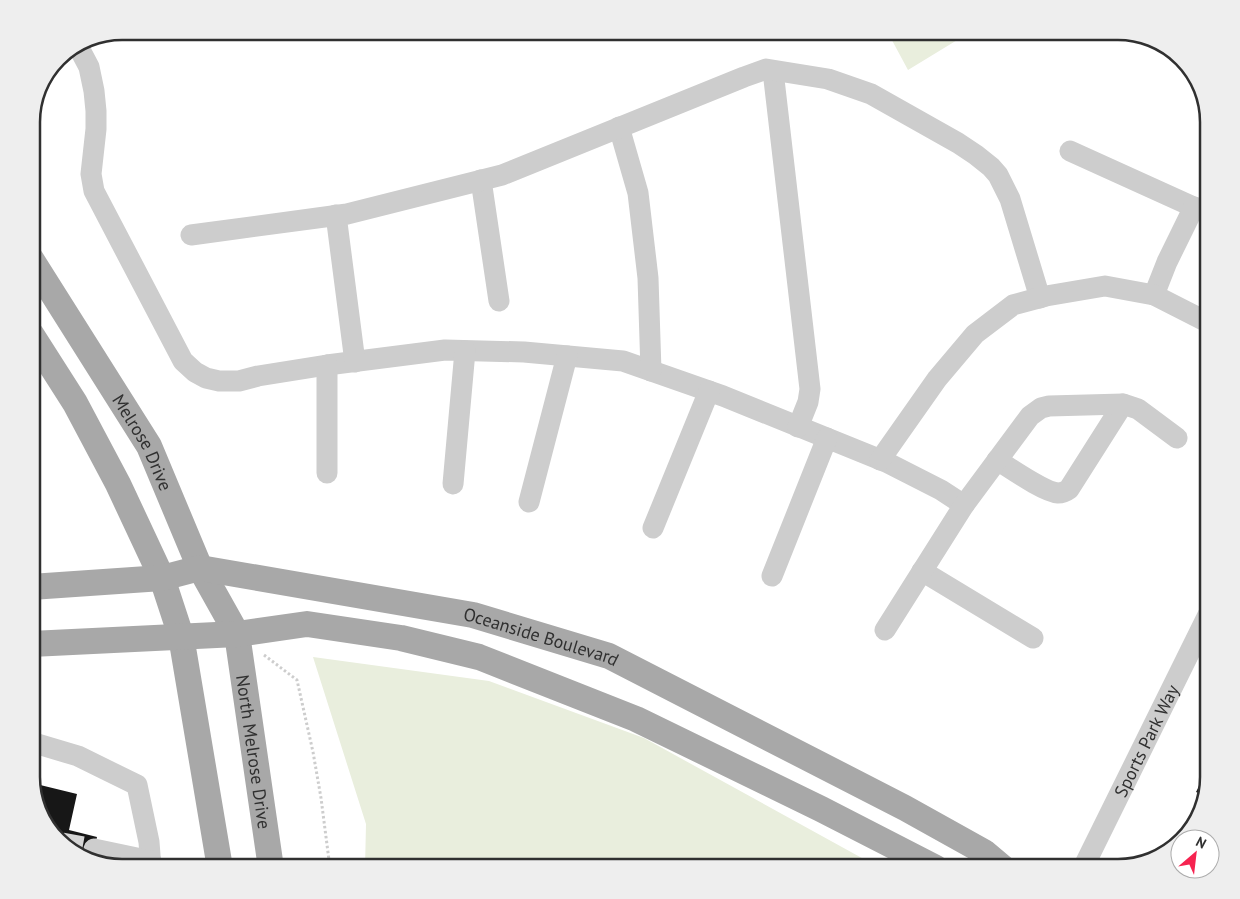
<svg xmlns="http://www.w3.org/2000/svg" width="1240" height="899" font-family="'PT Sans',sans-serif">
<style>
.green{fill:#e9eedd}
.building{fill:#171717}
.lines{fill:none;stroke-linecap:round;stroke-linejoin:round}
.minor-tunnel{stroke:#d6d6d6;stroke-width:21;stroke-dasharray:21 11;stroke-linecap:butt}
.path{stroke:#cdcdcd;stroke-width:3;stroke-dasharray:2.5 2.5;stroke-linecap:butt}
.minor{stroke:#cdcdcd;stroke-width:21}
.major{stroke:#a8a8a8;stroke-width:26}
.labels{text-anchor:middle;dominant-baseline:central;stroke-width:5;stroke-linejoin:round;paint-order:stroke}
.street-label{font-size:18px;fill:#303030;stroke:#fff}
.rim{fill:none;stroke:#303030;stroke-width:2.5}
</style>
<rect width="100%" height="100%" fill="#fff"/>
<path class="green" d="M887,31H972L908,70Z
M313,657L489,681L644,738L880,868H365L366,824Z"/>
<path class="building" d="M1206,773L1209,775V777L1203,795L1196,792Z
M32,783L77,794L69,830L97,837L92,856L67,849L54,833L55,827L47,825L41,817Z
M1200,798L1201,799L1192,826L1188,824Z"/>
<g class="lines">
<path class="minor-tunnel" d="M62,843L94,849"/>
<path class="path" d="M264,655L297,680L313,752L321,798L330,868"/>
<g class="minor">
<path d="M79,48L89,67L94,91L96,111V129L91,174L94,191L183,361L195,372L206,378L219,381H239L258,376L327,365L445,350L524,352L623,361L723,396L886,462L941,490L964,505"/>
<path d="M773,71L810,389L808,402L798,427"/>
<path d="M619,127L638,193L648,278L651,371"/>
<path d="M1070,151L1209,214"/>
<path d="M481,180L499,301"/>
<path d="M336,215L355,362"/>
<path d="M191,235L347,214L502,175L744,77L766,69L828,79L871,94L958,143L976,155L991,167L998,175L1010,199L1040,298"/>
<path d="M1154,295L1167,262L1194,207"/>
<path d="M327,365V473"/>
<path d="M880,460L937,379L975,334L1013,305L1046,296L1105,286L1154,295L1209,323"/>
<path d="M997,460C1010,468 1044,492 1058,493C1062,493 1065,492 1069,489L1123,404"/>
<path d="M453,484L465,351"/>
<path d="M529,502L567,356"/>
<path d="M653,528L709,391"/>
<path d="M922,571L1033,638"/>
<path d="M772,576L827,438"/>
<path d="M885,630L964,505L1030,416L1041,408L1049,406L1123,404L1138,409L1177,438"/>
<path d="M31,742L78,756L137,785L149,842L151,868"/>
<path d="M94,849L151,861"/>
<path id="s1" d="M1083,868L1209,613"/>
</g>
<g class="major">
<path id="s2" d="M31,259L149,446L200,568L237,634L271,868"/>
<path d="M31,334L75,403L118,484L162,578L181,636L220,868"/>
<path id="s3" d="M31,587L162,578L200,568L473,615L609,656L905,808L984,852L1003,868"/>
<path d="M31,644L237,634L307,624L401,638L479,657L636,719L821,809L936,868"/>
</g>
</g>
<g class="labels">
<g class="street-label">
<text stroke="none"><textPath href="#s2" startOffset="215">Melrose Drive</textPath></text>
<text stroke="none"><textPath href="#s3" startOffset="519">Oceanside Boulevard</textPath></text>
<text stroke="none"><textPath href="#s1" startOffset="142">Sports Park Way</textPath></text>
<text stroke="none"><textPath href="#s2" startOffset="548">North Melrose Drive</textPath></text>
</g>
</g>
<path d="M0 0H1240V899H0ZM122 40H1118A82 82 0 0 1 1200 122V777A82 82 0 0 1 1118 859H122A82 82 0 0 1 40 777V122A82 82 0 0 1 122 40Z" fill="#eee" fill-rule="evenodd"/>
<path class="rim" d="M122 40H1118A82 82 0 0 1 1200 122V777A82 82 0 0 1 1118 859H122A82 82 0 0 1 40 777V122A82 82 0 0 1 122 40Z"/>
<g transform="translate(1195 854) rotate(28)"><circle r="24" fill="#ffffff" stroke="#acacac"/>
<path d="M0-4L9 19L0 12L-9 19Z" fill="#f62350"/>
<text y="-8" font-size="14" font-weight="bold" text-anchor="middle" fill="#303030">N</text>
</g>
</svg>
